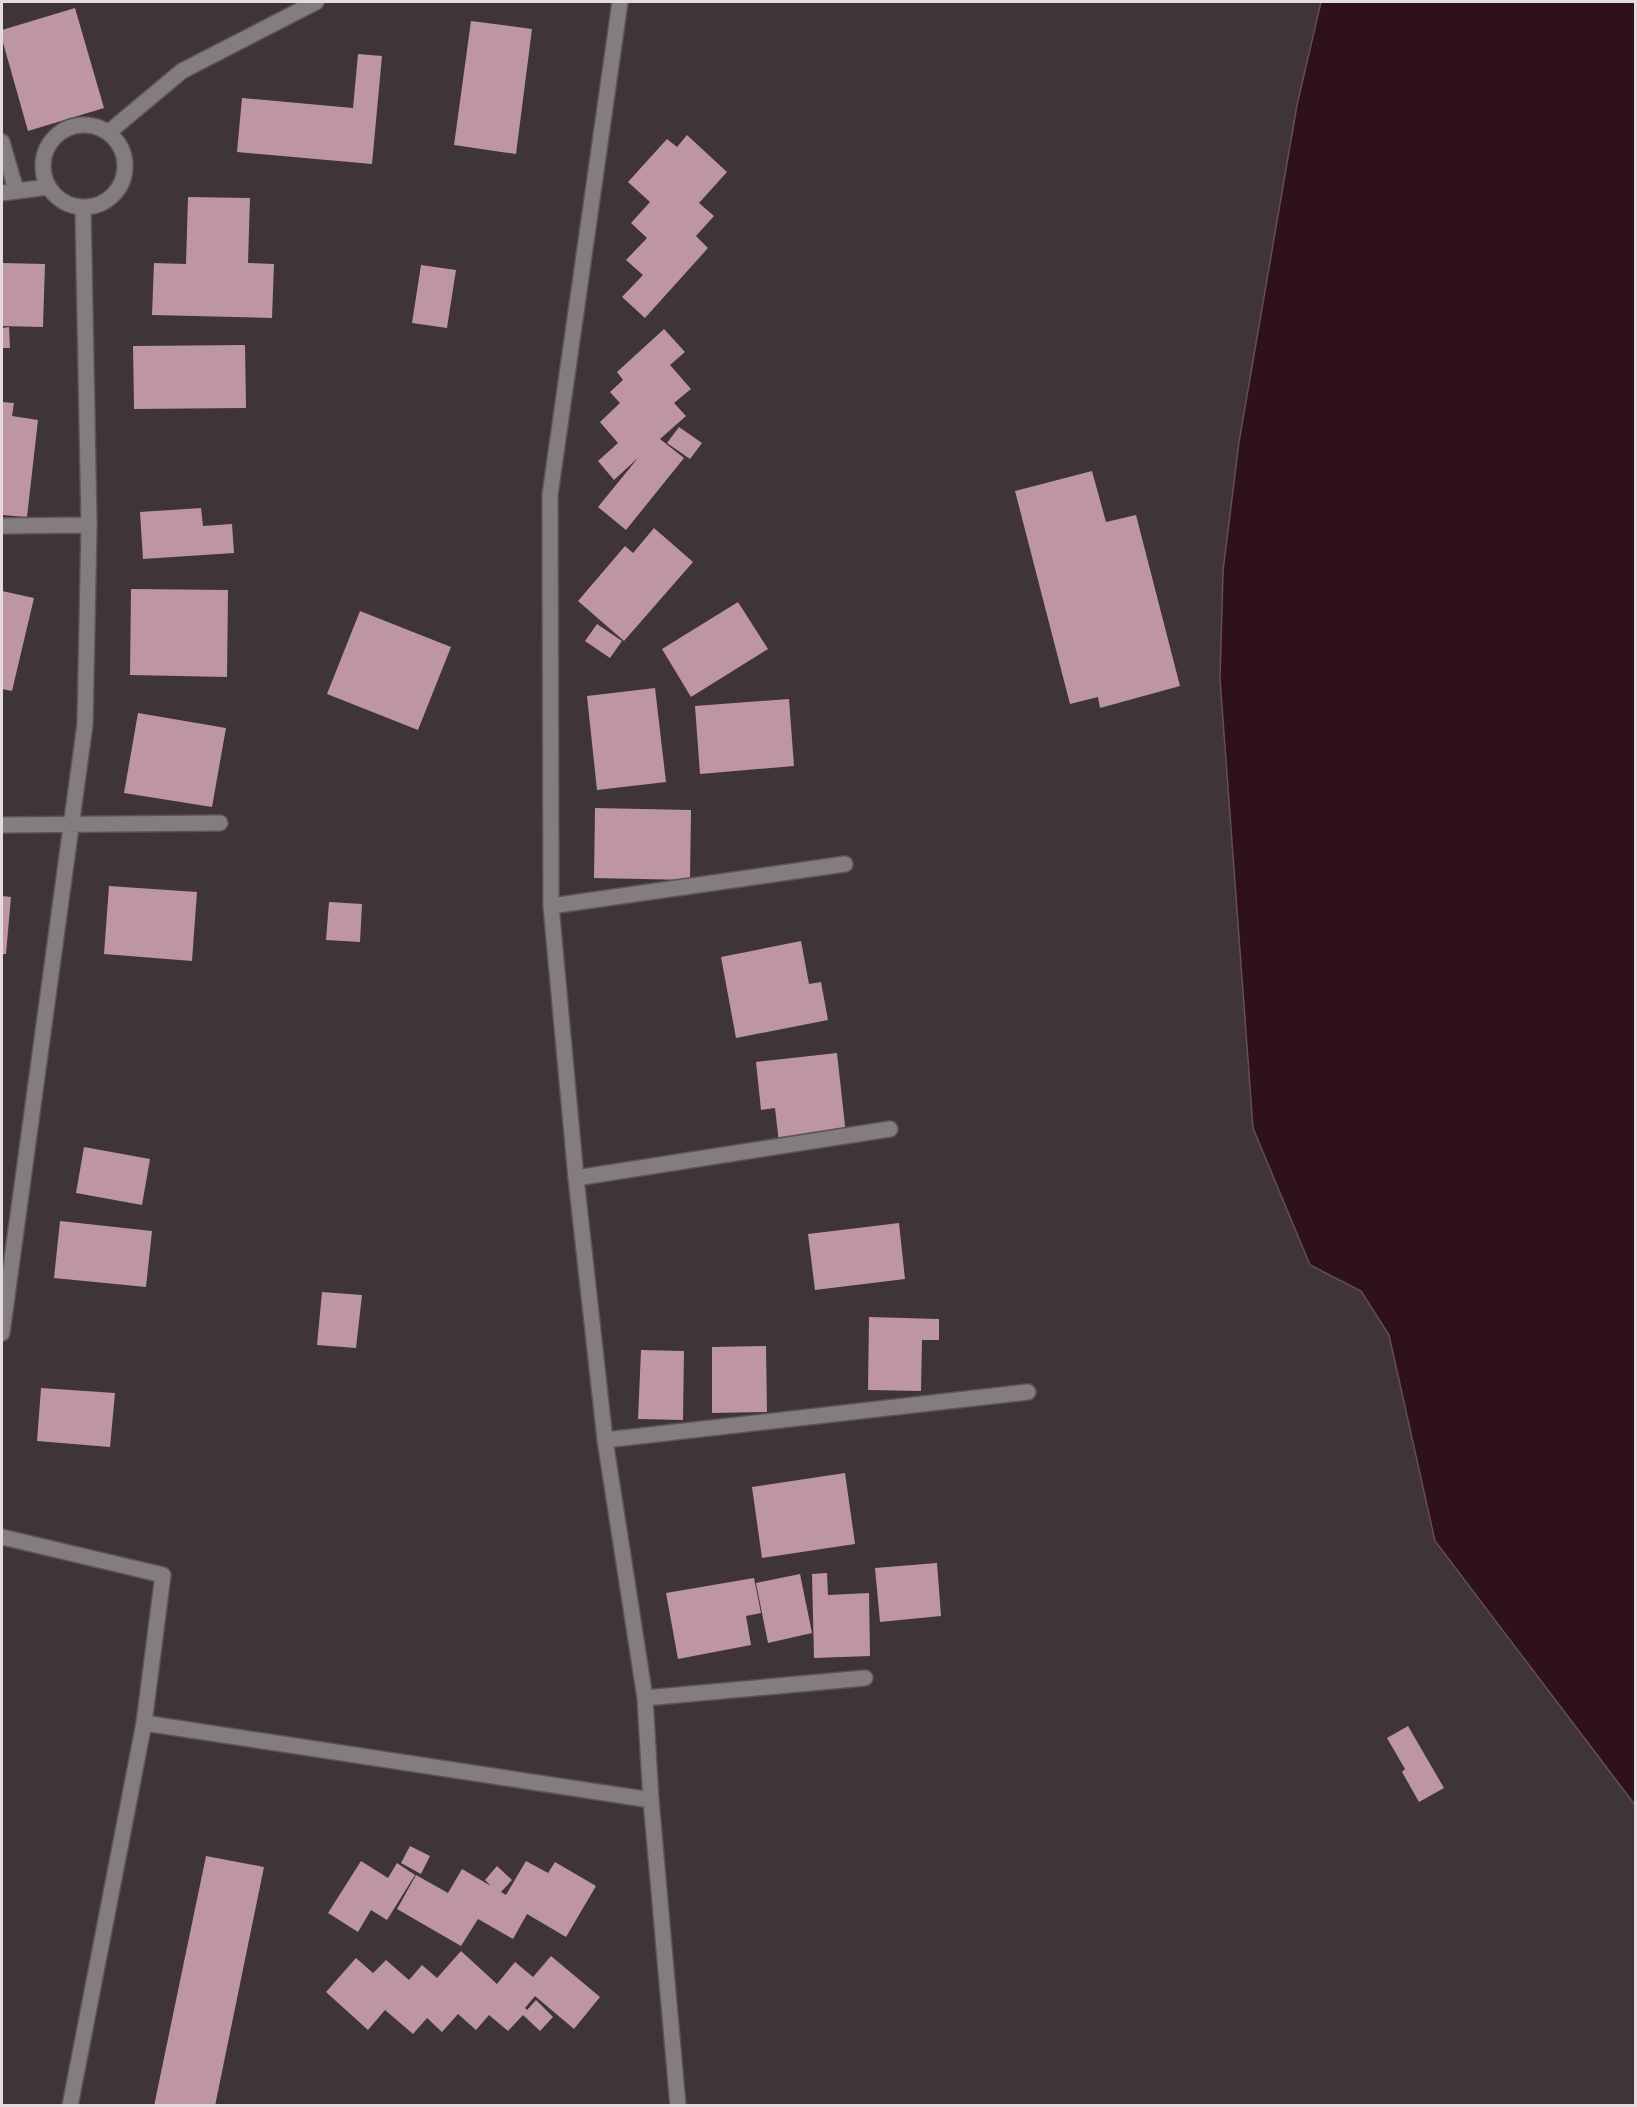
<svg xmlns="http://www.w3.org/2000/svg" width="1637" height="2107" font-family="'Nunito Sans',sans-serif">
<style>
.water{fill:#2f111d;stroke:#654e57;stroke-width:1.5}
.building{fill:#be95a3}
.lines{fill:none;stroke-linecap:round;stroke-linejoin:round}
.minor-casing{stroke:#5d5256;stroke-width:18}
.minor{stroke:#837d7f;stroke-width:15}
</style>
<rect width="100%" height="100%" fill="#3f3438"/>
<path class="water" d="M1321,2H1635V1805L1435,1541L1389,1335L1361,1291L1310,1265L1253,1128L1220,679L1223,571L1239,442L1297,105Z"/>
<path class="building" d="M75,8L104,108L28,131L2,39V30Z
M471,21L532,29L516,154L454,145Z
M358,54L382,56L372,164L237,152L242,98L353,108Z
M687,135L727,172L699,203L714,216L696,236L708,248L645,318L622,297L643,275L626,260L647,238L631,223L650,202L628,182L667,139L677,147Z
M188,197L250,198L248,263L274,264L272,318L152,315L154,263L186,264Z
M2,263L45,264L43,327L2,326Z
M421,265L456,270L447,328L412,323Z
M9,327L10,348H2V328Z
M664,329L685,352L670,365L691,389L674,403L686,416L660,439L684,458L626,530L598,507L638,458L614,480L598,461L618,443L600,422L620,403L610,392L623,380L617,372Z
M245,345L246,408L134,409L133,346Z
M2,402L14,403L12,416L38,420L27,517L2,515Z
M679,427L702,443L690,459L667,443Z
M1092,471L1106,522L1136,515L1180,686L1100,708L1098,697L1070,704L1015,491Z
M201,508L203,526L232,524L234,553L143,559L140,512Z
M654,528L693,562L624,641L578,601L625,546L633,553Z
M131,589L228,590L227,677L130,675Z
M2,591L34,598L12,691L2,689Z
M738,602L768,649L691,697L662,649Z
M360,611L451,647L418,730L327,694Z
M597,624L622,641L610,658L585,641Z
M655,688L666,782L597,790L587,696Z
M789,699L794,766L700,774L695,706Z
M138,713L226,728L212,807L124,793Z
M595,808L691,810L690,880L594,878Z
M109,886L197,892L192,961L104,954Z
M2,896L11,897L6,954H2Z
M329,902L362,904L360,942L326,940Z
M801,941L809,984L821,982L828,1020L736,1038L721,957Z
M837,1053L846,1135L779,1143L775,1108L761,1110L756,1062Z
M84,1147L150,1159L142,1205L76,1193Z
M60,1221L152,1231L146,1287L54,1278Z
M899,1223L905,1279L815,1290L808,1234Z
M322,1292L362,1295L356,1348L317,1345Z
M869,1317L939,1319V1340H922L921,1391L868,1390Z
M766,1346L767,1412L712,1413V1347Z
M641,1350L684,1351L683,1420L638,1419Z
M41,1388L115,1393L110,1447L37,1441Z
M845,1473L855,1544L762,1558L752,1487Z
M937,1563L941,1616L880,1622L875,1568Z
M827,1573L828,1595L869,1593L870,1656L814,1658L812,1574Z
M800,1574L812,1633L768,1643L756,1583Z
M754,1578L761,1613L746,1616L751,1645L678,1659L666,1593Z
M1408,1726L1444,1788L1419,1802L1402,1772L1405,1769L1387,1738Z
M410,1846L430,1856L421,1874L401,1863Z
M206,1856L264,1867L215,2106H154Z
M361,1861L388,1878L397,1863L415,1875L387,1920L371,1910L358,1932L328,1913Z
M526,1861L548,1873L555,1862L596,1886L566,1937L527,1914L513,1939L478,1919L461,1946L397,1909L416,1875L448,1893L462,1869L491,1886L485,1880L497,1866L512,1880L501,1892L506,1895Z
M461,1951L497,1984L515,1962L533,1977L551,1956L600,1997L574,2029L535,1996L525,2008L527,2010L536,2000L553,2017L540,2031L523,2015L508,2031L489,2015L476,2030L458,2014L442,2032L427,2018L413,2034L385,2010L368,2030L326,1992L356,1958L373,1973L386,1960L409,1980L422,1965L437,1978Z"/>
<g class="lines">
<defs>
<path id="minor" d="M620,2L550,495L551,906L576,1178L605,1440L645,1698L651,1800L678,2106
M43 166a41 41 0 1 1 82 0a41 41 0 1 1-82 0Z
M109,132L182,71L316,2
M2,142L16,190
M2,193L48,187
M2,526L89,525
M2,825L220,823
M551,906L845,864
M576,1178L890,1129
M2,1333L85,724L89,525L83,208
M605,1440L1028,1392
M2,1537L163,1575L144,1723
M645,1698L865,1678
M70,2106L144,1723L651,1800"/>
</defs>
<use href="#minor" class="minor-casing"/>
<use href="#minor" class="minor"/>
</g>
<rect width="1637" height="2107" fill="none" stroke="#e3dbde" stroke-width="6"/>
</svg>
